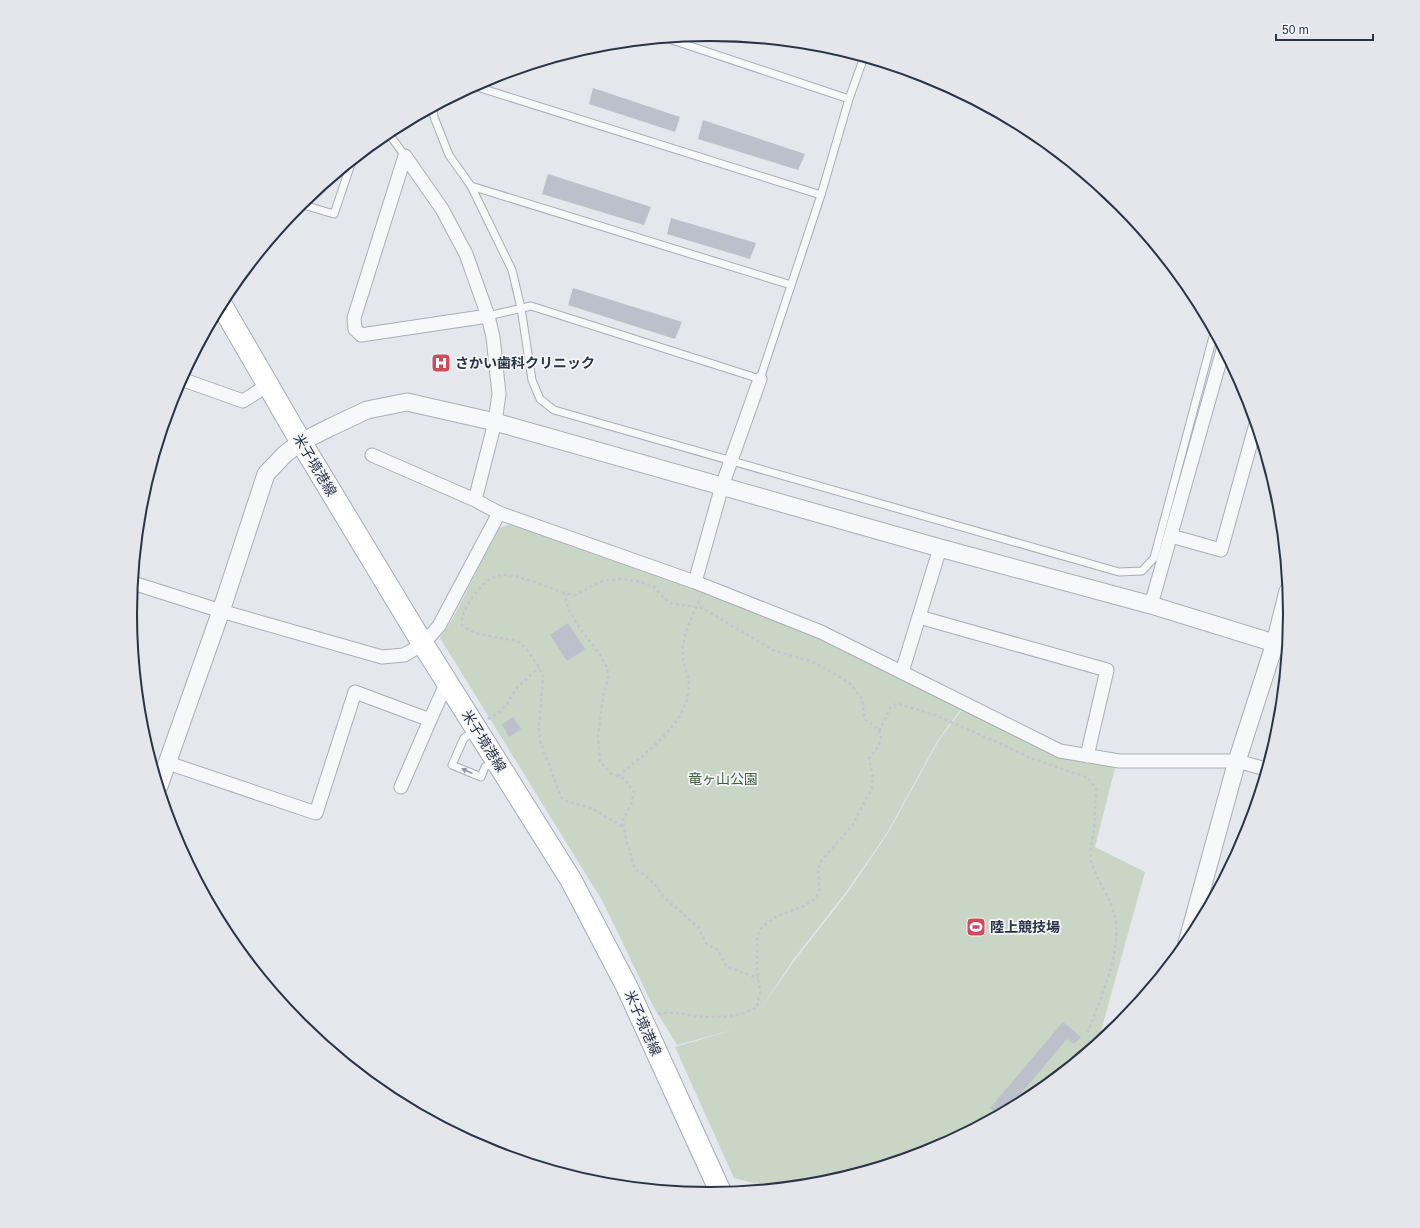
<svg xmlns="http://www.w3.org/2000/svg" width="1420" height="1228" font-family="Arial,'Noto Sans JP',sans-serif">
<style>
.green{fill:#c9d6c5}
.building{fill:#bbc0ca}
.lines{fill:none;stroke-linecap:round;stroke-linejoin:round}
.service-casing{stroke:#a9aeb7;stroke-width:9}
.minor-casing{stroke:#a9aeb7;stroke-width:15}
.tertiary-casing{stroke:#a9aeb7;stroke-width:19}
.primary-casing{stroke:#a3abb8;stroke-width:23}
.path{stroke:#c2c5cb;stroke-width:2.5;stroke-dasharray:3 3;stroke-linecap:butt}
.service{stroke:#f7f8fa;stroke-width:7}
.minor{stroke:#f7f8fa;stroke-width:13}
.tertiary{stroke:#f7f8fa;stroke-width:17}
.primary{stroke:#fff;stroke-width:21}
.oneway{fill:#9196a0}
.labels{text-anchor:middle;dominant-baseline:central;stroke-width:3.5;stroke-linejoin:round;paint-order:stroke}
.poi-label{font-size:14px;font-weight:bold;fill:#2b3445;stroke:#f4f6f9;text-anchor:start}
.street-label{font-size:14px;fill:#2b3445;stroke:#f4f6f9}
.park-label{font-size:14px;fill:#3f6138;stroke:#f4f6f9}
.rim{fill:none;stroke:#2b3445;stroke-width:2}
</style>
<rect width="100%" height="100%" fill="#e4e7ec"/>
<path class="green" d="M512,524L691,587L830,642L961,709L938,740L887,833L847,891L793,960L762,1007L794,961L848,892L888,833L939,740L964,707L1058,753L1116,764L1095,847L1145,872L1098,1042L1032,1096L932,1150L823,1183L771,1188L734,1178L675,1047L736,1029L677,1045L653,1006L603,902L440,638L452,620L499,528Z"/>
<path class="building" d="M593,88L680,117L675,132L589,104Z
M703,120L805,154L798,170L698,139Z
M548,174L651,207L644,225L542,194Z
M671,218L756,243L750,259L667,234Z
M573,288L682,322L675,339L568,305Z
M568,623L585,649L567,661L550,635Z
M513,717L521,729L509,737L502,724Z
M1063,1022L1081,1037L1074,1044L1067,1039L1008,1109L998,1115L990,1108Z"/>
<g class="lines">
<defs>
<path id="service" d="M666,38L849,99
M474,86L821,195
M433,108L434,117L449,155L471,186L512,270L521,308L532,380L540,399L554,410L1119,572L1142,571L1154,558L1214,333
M386,133L389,134L405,156
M471,186L791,285
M300,204L334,214L352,161
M488,316L531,306L760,379L821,195L849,99L864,57
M475,731L464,738L452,765L481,777L485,767L494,762"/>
<path id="minor" d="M181,379L243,401L268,385
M372,455L475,500L499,513L695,582L821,632L1060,751L1119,761H1237L1266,769
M475,500L495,422L499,394L493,337L488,316L466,254L442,209L405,156L354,318L355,329L361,335L488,316
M1171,536L1221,550L1256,424
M695,582L722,486L760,379
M133,583L221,611L382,657L404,655L423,644L439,626L499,513
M1151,605L1223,350
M919,617L1107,670L1087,756
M902,672L940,548
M168,763L316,813L355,692L430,720L447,682
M401,787L430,720"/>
<path id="tertiary" d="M159,786L221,611L266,474L285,454L301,442L331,427L367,410L407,402L495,422L940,548L1151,605L1287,647
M1187,943L1237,761L1275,643L1288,591"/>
<path id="primary" d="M221,304L301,442L423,644L571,880L627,987L721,1193"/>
</defs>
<use href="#service" class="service-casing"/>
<use href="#minor" class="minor-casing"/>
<use href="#tertiary" class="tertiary-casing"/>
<use href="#primary" class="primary-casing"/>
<path class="path" d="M564,593C550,588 515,573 502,575C489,576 480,587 473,597C467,605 461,615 462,625L469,630L479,634L517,641L526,648L539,667L543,677L539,729L540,741L561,797L566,801L591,808L625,828
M488,719L499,712L507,704L516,689L539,667
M879,731L891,706L898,704L932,714L990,739L1031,758L1088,778L1096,789C1095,802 1095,815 1094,828C1092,842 1088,854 1093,867C1100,887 1114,902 1116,924C1119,961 1100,998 1088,1032
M618,776C645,753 688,725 689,685C689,679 687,674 685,667C683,659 682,649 684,640C686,625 696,612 700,597
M658,1014C674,1011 680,1014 695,1016C715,1018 739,1018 757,1007L760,992L757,971V939L759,930L775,917L804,906L815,899L820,889L818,871L820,862L852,826L872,788L873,777L869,758C884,741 887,731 865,720L862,699L851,684L816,663L773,650L702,608L669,603L653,586L641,582L622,579L602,581L575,595L564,593L569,611L581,630L599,653L607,667L608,679L603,696L598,736L600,761L610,773L624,779L634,792L631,805L623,819L626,839L635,869L646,876L655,885L665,898L699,928L701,934L707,945L718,950L727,967L758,978"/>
<use href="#service" class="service"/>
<use href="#minor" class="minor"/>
<use href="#tertiary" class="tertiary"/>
<use href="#primary" class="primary"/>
</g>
<defs><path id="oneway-solid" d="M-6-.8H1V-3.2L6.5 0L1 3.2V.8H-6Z"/></defs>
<use class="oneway" href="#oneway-solid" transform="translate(467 771) rotate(-156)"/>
<defs>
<symbol id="hospital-square" viewBox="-11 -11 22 22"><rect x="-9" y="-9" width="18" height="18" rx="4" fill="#d1495b" stroke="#f4f6f9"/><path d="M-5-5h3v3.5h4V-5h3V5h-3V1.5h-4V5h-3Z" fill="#fff"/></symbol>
<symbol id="stadium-square" viewBox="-11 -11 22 22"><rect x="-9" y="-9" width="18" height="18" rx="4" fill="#d1495b" stroke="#f4f6f9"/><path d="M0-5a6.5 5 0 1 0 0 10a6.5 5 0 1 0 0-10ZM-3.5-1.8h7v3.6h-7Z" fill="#fff"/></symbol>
</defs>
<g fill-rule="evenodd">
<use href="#hospital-square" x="430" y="352" width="22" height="22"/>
<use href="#stadium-square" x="965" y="916" width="22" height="22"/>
</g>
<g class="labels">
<g class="poi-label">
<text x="455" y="363">さかい歯科クリニック</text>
<text x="990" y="927">陸上競技場</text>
</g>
<g class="street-label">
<text transform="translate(315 465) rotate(59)">米子境港線</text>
<text transform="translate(484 741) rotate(58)">米子境港線</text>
<text transform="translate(643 1023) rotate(66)">米子境港線</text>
</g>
<g class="park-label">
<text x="723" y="779">竜ヶ山公園</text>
</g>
</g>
<path d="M0 0H1420V1228H0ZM137 614a573 573 0 1 1 1146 0a573 573 0 1 1-1146 0Z" fill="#e4e6eb" fill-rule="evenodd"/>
<path class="rim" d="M137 614a573 573 0 1 1 1146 0a573 573 0 1 1-1146 0Z"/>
<path d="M1276 34v6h97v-6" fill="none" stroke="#2b3445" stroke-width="2"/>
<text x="1282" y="34" font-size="12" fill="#2b3445" stroke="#f4f6f9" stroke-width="3" paint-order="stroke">50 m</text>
</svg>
